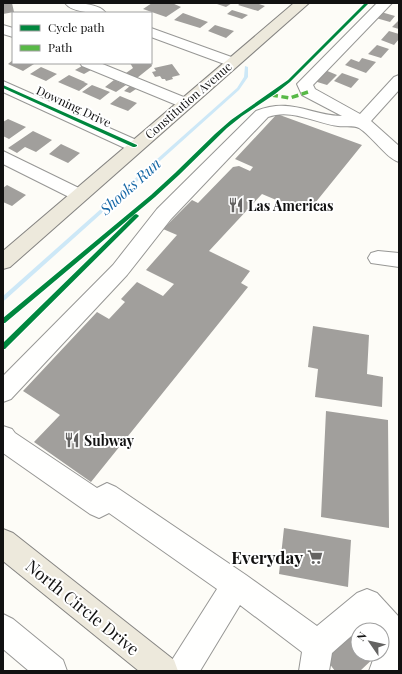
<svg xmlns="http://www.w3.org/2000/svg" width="402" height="674" font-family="'Playfair Display',serif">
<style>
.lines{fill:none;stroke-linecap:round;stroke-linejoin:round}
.stream{fill:#cde8f7;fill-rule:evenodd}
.building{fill:#a19f9c}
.minor-casing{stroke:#979795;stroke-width:2}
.major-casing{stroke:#858482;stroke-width:2}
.minor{fill:#fffffe;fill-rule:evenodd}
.major{fill:#ede9dc;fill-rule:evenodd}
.quiet{stroke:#58b947;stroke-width:3.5;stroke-dasharray:7 3.5;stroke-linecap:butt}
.cycleway-casing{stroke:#fff;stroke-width:2}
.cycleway{fill:#00873e;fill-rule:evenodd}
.labels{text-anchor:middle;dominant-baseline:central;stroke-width:4;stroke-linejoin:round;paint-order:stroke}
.far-street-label{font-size:12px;fill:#111;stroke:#fff}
.poi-label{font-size:14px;font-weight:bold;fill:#111;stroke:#fff;text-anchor:start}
.water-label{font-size:15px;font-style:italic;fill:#1768a6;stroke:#fff}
.near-poi-label{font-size:17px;font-weight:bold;fill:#111;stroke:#fff;text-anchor:end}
.near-street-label{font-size:17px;fill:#111;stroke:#fff}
</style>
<rect width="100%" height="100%" fill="#fdfcf7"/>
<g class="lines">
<path class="stream" d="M245,66L248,67V77L239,90L5,300L3,301V296L237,88L244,77Z"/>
</g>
<path class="building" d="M12,3L14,12L3,14V4Z
M152,3H172L181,7L166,17L143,9Z
M214,3H232L226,7Z
M241,3H256L265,6L258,11L238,5Z
M232,10L248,15L242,19L227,14Z
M381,12L395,16L390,22L376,18Z
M183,13L208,22L200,28L174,20Z
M399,20V29L392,27Z
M215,25L234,31L226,38L208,31Z
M389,31L399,34V39L394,45L381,40Z
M377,45L389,49L381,58L368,54Z
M362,58L376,62L366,73L345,65L351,59L359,62Z
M13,60V63L34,64L23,71L8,64Z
M130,63H151L152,66L137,78L126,73L133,68Z
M172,64L180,75L172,77L173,79L166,81L165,79H162L160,76L155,77L152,72L156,71L154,68Z
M82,66L91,70L84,74L75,70Z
M41,67L57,74L46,81L30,74Z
M325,70L337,75L327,85L314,81Z
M342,73L359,79L351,88L334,81Z
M69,75L85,82H84L88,84L79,91L58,82Z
M114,80L126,85L116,92L105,87Z
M92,85L110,92L100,100L82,92Z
M130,86L136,89L130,93L124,91Z
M120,96L137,103L128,111L110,104Z
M277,114L362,145L307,213L262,194L209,251L250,271L241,283L248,287L91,482L34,442L60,415L23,391L97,312L109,319L125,302L121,299L137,282L163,296L174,284L146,270L177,235L163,229L192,200L198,203L233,167L239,166L250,171L253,167L235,159Z
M8,119L26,127L9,139L3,136V122Z
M33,131L52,140L36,152L25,147L17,153L8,148Z
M61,144L80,153L68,163L49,154Z
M7,185L26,195L12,206L3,202V188Z
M313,326L369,335L367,374L383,377L382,407L315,397L318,369L308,367Z
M326,411L388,420L389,528L321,517Z
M284,528L351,540L348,587L279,574Z
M358,630V654H378L360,671H335L326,659Z"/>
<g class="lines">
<defs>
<path id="minor" d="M65,3C77,3 99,3 106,13C95,13 72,13 65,3Z
M377,3H392L313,85L315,89L360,114L394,77L399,75V90L371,121L399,146V162C386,158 372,136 359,128C353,125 344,127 338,126C315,123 291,108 268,117L171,219L127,275L11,399L3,402V376L113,265L157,209L256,111C291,97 309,115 342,116L302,95L297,84Z
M3,25L13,28V37L3,34Z
M151,28L237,59L239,62L237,65L232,66L227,65L151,37Z
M80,63H100L191,100L193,103L191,106L185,108L179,106L82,66Z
M3,81L141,142L144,146L141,150L135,151L129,150L3,92Z
M3,151L85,191L88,195L85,199L79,201L73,199L3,164Z
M378,251L399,253V267L371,263L368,258L371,253Z
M3,426L12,429L15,433L97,488L107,483L116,487L246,575L317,626L357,593L367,589L377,593L399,617V671H369L373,660L380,654H382L387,648L382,642V630H371L366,623L332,653L329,671H299L302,652L240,605L200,671H168L172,660L217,589L109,513L99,518L90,514L3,453Z
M3,614L13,619L63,660L67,671H29L3,649Z"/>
<path id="major" d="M294,3H309L10,267L3,269V251Z
M3,529L13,533L174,660L178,671H139L3,561Z"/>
</defs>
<use href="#minor" class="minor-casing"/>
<use href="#major" class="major-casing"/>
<use href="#minor" class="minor"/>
<use href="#major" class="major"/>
<path class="quiet" d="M271,95L290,98L308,92"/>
<defs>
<path id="cycleway" d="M365,3H369L290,82L275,94L242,116L227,128L179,175L155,197L5,323H3V318L151,195L175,173L215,134L231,120L288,80Z
M3,85L137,145V146L135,147H133L3,88Z
M136,214L138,215L139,216L138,217L5,349H3V343L134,215Z"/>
</defs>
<use href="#cycleway" class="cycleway-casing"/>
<use href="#cycleway" class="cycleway"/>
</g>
<defs>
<symbol id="restaurant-bare" viewBox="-9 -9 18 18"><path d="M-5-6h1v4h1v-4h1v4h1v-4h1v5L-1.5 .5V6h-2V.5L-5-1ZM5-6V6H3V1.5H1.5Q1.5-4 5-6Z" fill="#646362" stroke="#fff" stroke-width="2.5" paint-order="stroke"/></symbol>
<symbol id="supermarket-bare" viewBox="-9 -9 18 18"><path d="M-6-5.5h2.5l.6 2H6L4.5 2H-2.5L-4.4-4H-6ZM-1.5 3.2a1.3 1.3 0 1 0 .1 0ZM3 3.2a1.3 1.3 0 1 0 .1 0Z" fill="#646362" stroke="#fff" stroke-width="2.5" paint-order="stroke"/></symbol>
</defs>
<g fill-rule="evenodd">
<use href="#restaurant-bare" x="225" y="194" width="22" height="22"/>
<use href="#restaurant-bare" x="61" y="429" width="22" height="22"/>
<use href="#supermarket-bare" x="304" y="546" width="22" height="22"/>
</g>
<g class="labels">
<g class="far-street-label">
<text transform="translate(188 100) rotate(-41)">Constitution Avenue</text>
<text transform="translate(74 106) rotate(25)">Downing Drive</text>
</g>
<g class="poi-label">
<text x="248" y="205">Las Americas</text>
<text x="84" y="440">Subway</text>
</g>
<g class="water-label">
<text transform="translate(130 186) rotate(-42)">Shooks Run</text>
</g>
<g class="near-poi-label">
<text x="303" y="557">Everyday</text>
</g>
<g class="near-street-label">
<text transform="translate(83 607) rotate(39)">North Circle Drive</text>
</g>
</g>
<rect width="402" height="674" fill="none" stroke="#111111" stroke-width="8"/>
<rect x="12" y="12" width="140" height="52" fill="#ffffff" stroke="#a0a0a0"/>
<rect x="20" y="25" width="20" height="6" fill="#00873e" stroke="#a0a0a0"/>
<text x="48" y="32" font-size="12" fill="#111111">Cycle path</text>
<rect x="20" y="45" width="20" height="6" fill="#58b947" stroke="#a0a0a0"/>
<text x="48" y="52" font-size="12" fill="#111111">Path</text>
<g transform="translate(370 642) rotate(304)"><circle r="19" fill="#ffffff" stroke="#a0a0a0"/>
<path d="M0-3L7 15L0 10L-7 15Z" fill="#646362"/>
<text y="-6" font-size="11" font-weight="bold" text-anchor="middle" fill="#111111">N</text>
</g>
</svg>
